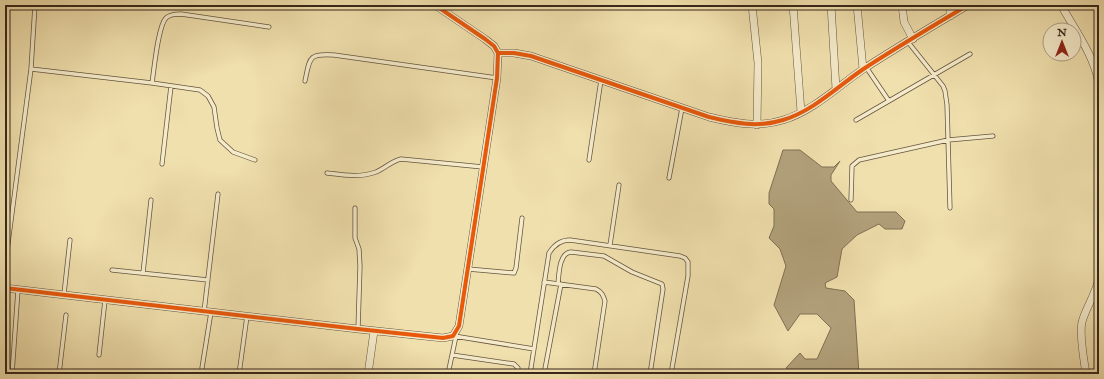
<svg xmlns="http://www.w3.org/2000/svg" width="1104" height="379" font-family="'IM FELL English',serif">
<style>
.water{fill:#b1a17b;stroke:#807054}
.lines{fill:none;stroke-linecap:round;stroke-linejoin:round}
.service-casing{stroke:#64553f;stroke-width:5}
.minor-casing{stroke:#64553f;stroke-width:8}
.service{stroke:#f5ebca;stroke-width:3.5}
.minor{stroke:#f5ebca;stroke-width:7}
.cycleway-casing{stroke:#f5ebca;stroke-width:6}
.cycleway{stroke:#e8590c;stroke-width:4}
</style>
<rect width="100%" height="100%" fill="#f0e0ad"/>
<filter id="stains"><feTurbulence type="fractalNoise" baseFrequency=".005" numOctaves="4"/><feColorMatrix values="0 0 0 0 .2 0 0 0 0 .09 0 0 0 0 .02 0 0 0 .5 -.17"/></filter>
<radialGradient id="worn" r=".72"><stop offset=".6" stop-color="#630" stop-opacity="0"/><stop offset="1" stop-color="#630" stop-opacity=".3"/></radialGradient>
<path class="water" d="M783,150H800L822,167H834L840,161L831,175V181L857,212H896L905,221L902,229H885L879,224L857,235L842,249L837,277L825,283L826,288L845,291L854,300L859,374H790L786,368L800,353L805,359H817L831,328L817,314H800L788,331L774,305L786,266L780,249L769,238L774,226V209L769,204V193Z"/>
<g class="lines">
<defs>
<path id="service" d="M908,42L943,86L945,91L947,105L950,208
M866,67L889,101
M31,69L152,83L200,90L208,96L214,107L217,128L220,140L233,152L255,160
M305,81C310,58 308,53 334,55L497,78
M152,83C154,70 158,26 166,18C170,14 176,14 181,14L269,27
M856,120L970,54
M589,160L601,80
M162,164L171,86
M327,173C343,175 360,178 376,172C385,168 392,161 401,159L483,167
M669,178L682,108
M851,200L852,166L859,160L948,140L993,136
M355,208V238L359,249L360,266L358,329
M610,245L619,185
M5,266L31,69L35,5
M468,269L514,273L516,268L522,218
M112,270L208,280
M143,273L151,200
M544,282L596,289C602,292 603,295 605,301L594,374
M558,284C559,274 559,253 571,252L604,256L632,272L662,284L663,289L650,374
M64,294L70,240
M204,312L218,194
M454,336L534,349
M99,355L105,300
M452,355L514,364L518,368L517,374
M202,368L211,312
M12,374L18,290
M59,374L66,315
M239,374L247,316
M448,374L456,336
M530,374L549,253C554,245 560,240 570,240L680,256L685,258L688,262V276L671,374
M544,374L561,284"/>
<path id="minor" d="M752,5L758,63L757,125
M793,5L801,112
M831,5L836,89
M857,5L863,69
M902,5L904,22L913,39
M1061,5C1075,30 1094,55 1099,84
M950,16V5
M498,53H514L531,56L709,117C734,123 758,128 783,120C813,111 837,87 862,70C897,47 933,26 968,5
M5,288L358,329L443,338L453,336L459,326L497,78L498,53L494,46L485,39L435,5
M368,374L374,331
M1086,374C1084,360 1079,334 1082,322C1086,307 1096,294 1099,278"/>
</defs>
<use href="#service" class="service-casing"/>
<use href="#minor" class="minor-casing"/>
<use href="#service" class="service"/>
<use href="#minor" class="minor"/>
<defs>
<path id="cycleway" d="M498,53H514L531,56L709,117C734,123 758,128 783,120C813,111 837,87 862,70C897,47 933,26 968,5
M5,288L358,329L443,338L453,336L459,326L497,78L498,53L494,46L485,39L435,5"/>
</defs>
<use href="#cycleway" class="cycleway-casing"/>
<use href="#cycleway" class="cycleway"/>
</g>
<rect width="1104" height="379" fill="none" stroke="#f0e0ad" stroke-width="20"/>
<rect x="6" y="6" width="1092" height="367" fill="none" stroke="#36271a" stroke-width="2"/>
<rect x="10" y="10" width="1084" height="359" fill="none" stroke="#36271a"/>
<g transform="translate(1062 42)"><circle r="19" fill="#f5ebca" stroke="#a99d84"/>
<path d="M0-3L7 15L0 10L-7 15Z" fill="#8f2418"/>
<text y="-6" font-size="11" font-weight="bold" text-anchor="middle" fill="#36271a">N</text>
</g>
<rect width="100%" height="100%" filter="url(#stains)"/>
<rect width="100%" height="100%" fill="url(#worn)"/>
</svg>
